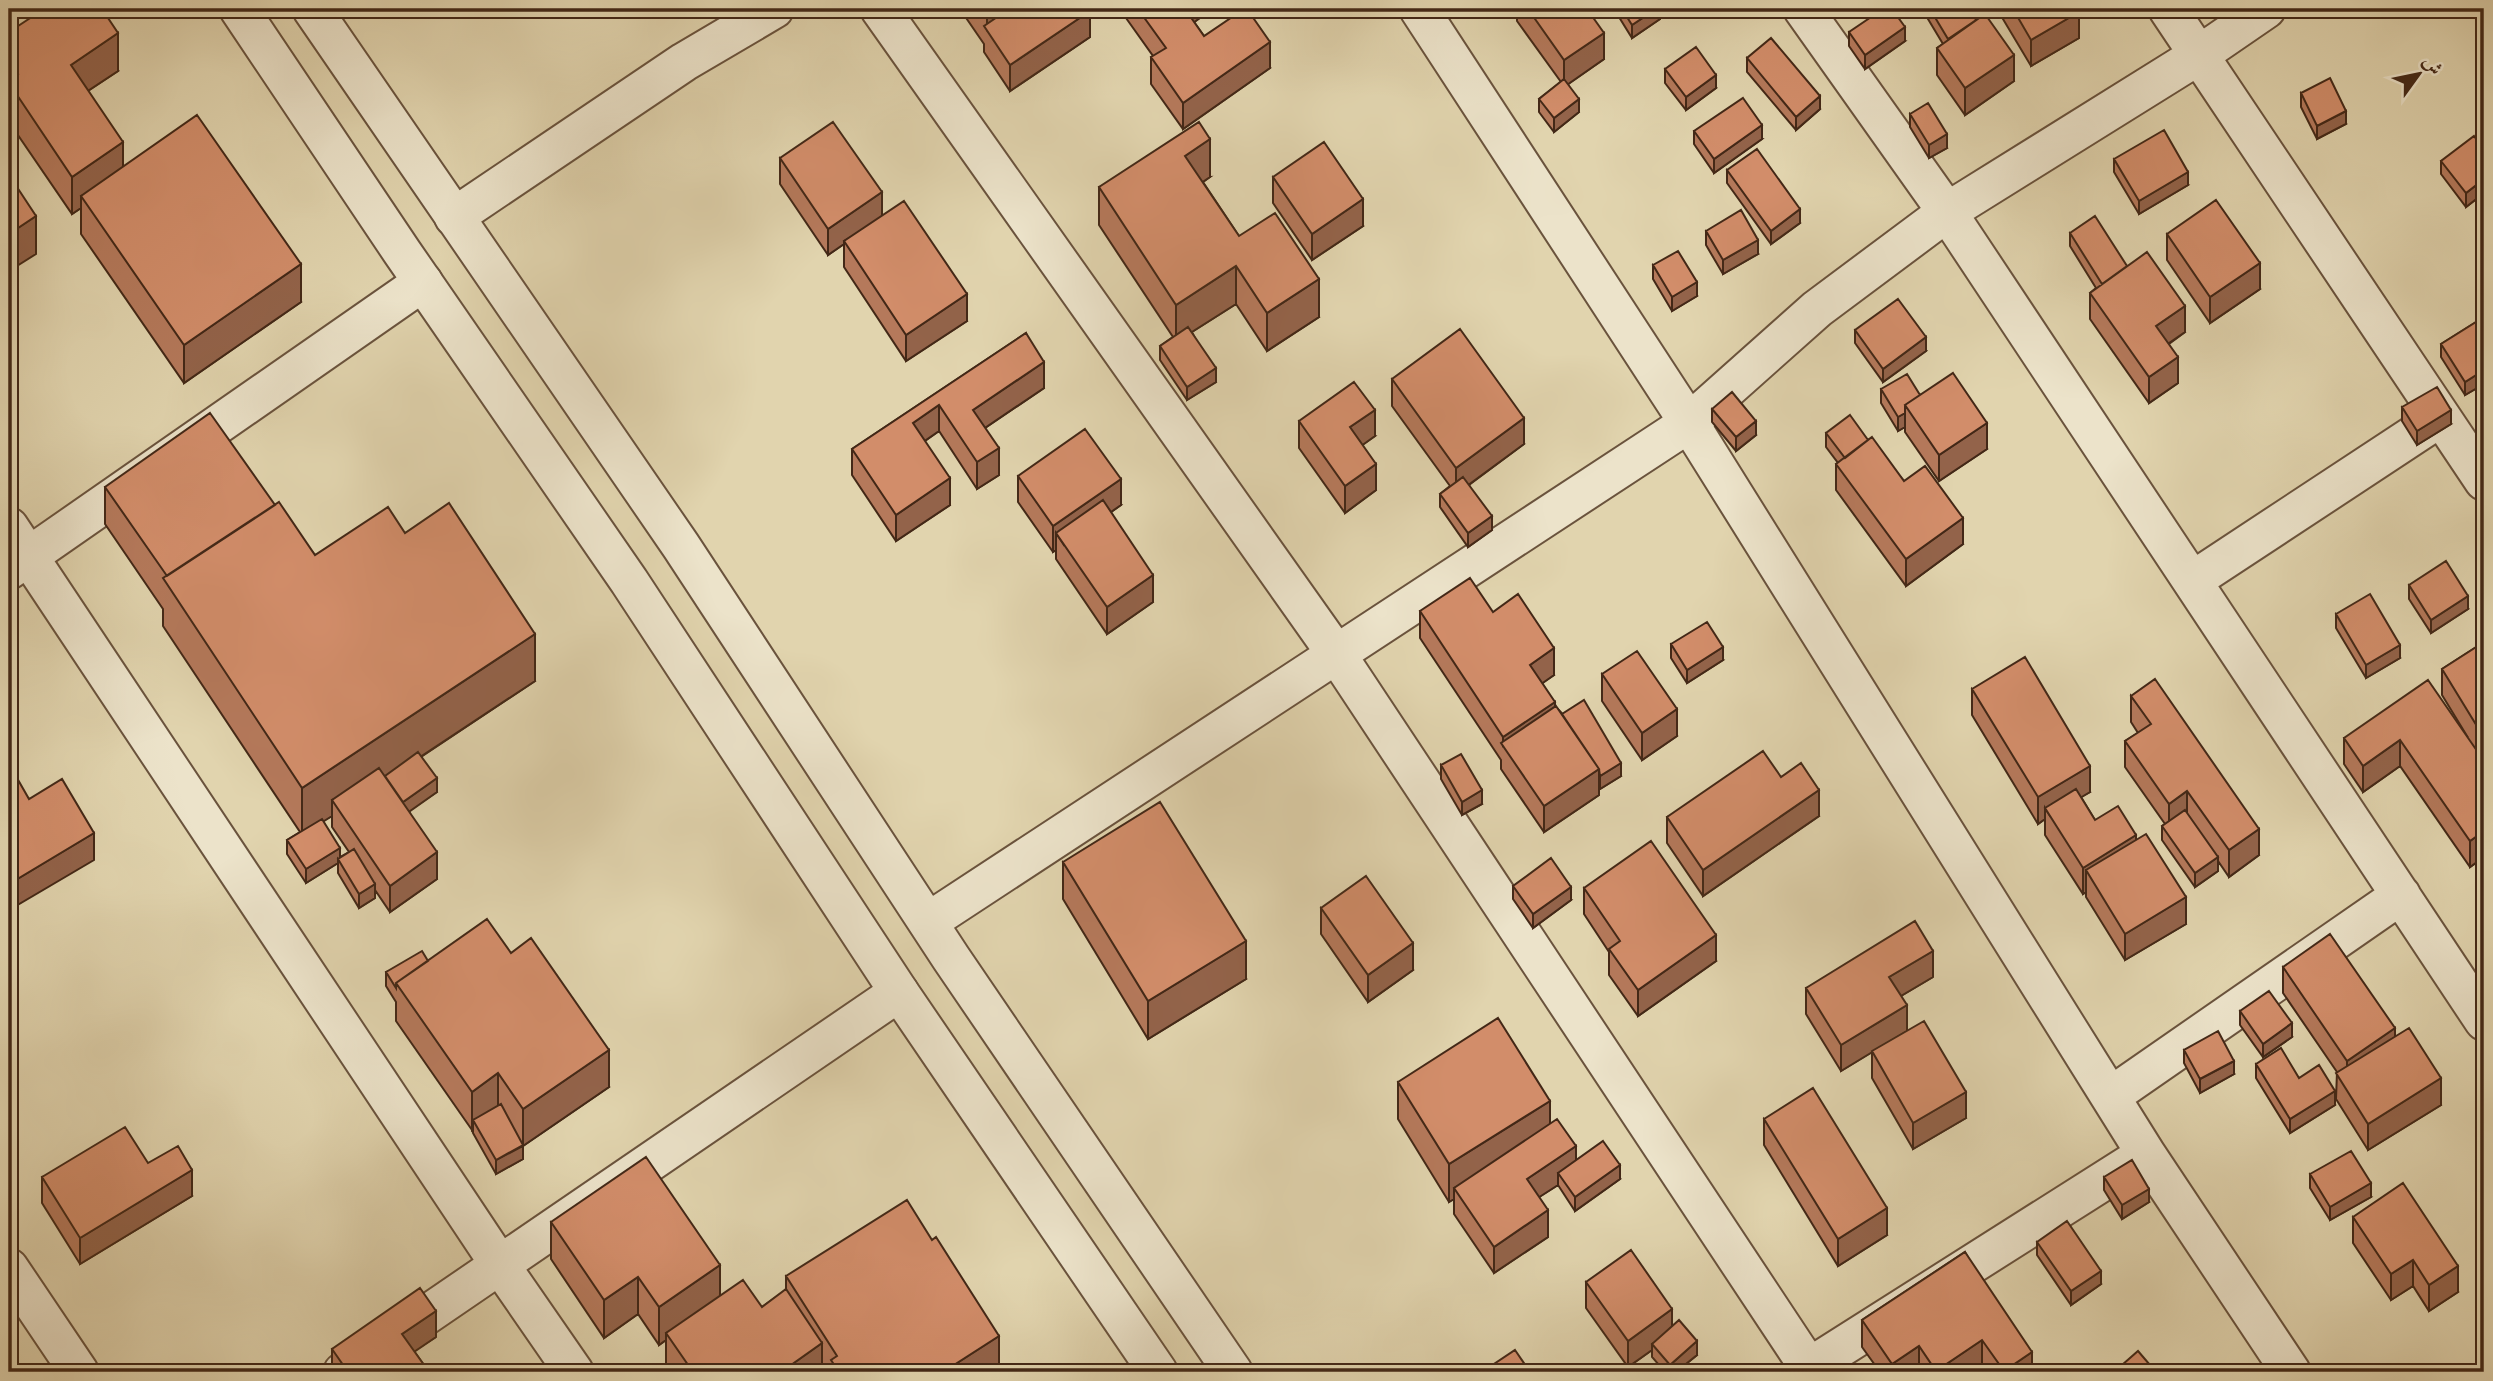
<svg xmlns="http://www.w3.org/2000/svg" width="2493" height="1381" font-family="'Old Standard TT',Amiri,serif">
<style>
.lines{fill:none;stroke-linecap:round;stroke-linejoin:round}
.minor-casing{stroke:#6a533d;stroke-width:42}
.tertiary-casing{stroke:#6a533d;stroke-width:42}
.minor{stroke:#ece3ca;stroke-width:38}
.tertiary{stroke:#ece3ca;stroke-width:38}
.wall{fill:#b5795b;stroke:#432817;stroke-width:2;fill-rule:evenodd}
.shaded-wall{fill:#93634a;stroke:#432817;stroke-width:2}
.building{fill:#d28d6a;stroke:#432817;stroke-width:2}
</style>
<rect width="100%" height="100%" fill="#e1d4ae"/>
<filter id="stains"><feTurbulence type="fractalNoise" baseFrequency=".00286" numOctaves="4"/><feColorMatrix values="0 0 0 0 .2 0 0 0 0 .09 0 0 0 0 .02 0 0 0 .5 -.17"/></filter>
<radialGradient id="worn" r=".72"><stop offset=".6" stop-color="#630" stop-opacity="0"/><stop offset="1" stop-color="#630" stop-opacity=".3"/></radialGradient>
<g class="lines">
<defs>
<path id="minor" d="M880,9L1337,655L1812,1372
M1419,9L1689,423L2146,1154L2291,1372
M1803,9L1947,212L2484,1021
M2168,9L2484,481
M454,217L684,62L774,9
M9,527L500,1265L574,1372
M9,570L423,282
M2192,581L2441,417
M928,922L1689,423L1817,309L1947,212L2199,55L2266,9
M2111,1096L2401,895
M9,1268L79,1372
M343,1372L899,992
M1802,1372L2146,1154"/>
<path id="tertiary" d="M239,9L402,252L629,581L899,992L1158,1372
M312,9L681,546L951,958L1233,1372"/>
</defs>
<use href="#minor" class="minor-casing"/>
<use href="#tertiary" class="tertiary-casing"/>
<use href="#minor" class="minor"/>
<use href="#tertiary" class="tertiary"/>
</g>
<path class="wall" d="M960,9H1089L1090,37L1010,91L984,52V44Z
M1126,9H1204V15L1194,22L1204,36L1270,68L1183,129L1151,84V57L1153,56L1126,18Z
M1517,9H1587L1604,59L1568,84L1579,112L1554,132L1539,112V99L1561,82L1517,21Z
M1614,9H1660V19L1632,38Z
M1922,9H1970L2014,81L1965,115L1937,75V48L1943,44Z
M1997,9H2077L2079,38L2031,66Z
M9,32L118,71L88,91L123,167L301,302L184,383L81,234V208L72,214L11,125V157L9,159Z
M1849,32L1905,41L1865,69L1849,46Z
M1747,58L1820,109L1796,130L1747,72Z
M1665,69L1716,88L1686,110L1665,83Z
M2301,93L2346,124L2317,139L2301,107Z
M1910,114L1947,148L1929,158L1910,127Z
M1694,131L1762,139L1714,173L1694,144Z
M2484,150V193L2466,207L2441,174V161Z
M780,158L882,216L967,321L906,361L844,267V244L828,255L780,184Z
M2114,159L2188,185L2139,214L2114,172Z
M1727,170L1800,223L1771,244L1727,183Z
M1210,177L1203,182L1239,236L1319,317L1267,351L1236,304L1192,332L1216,382L1187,400L1160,360V346L1173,337L1099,225V187Z
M1273,177L1363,226L1312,260L1273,203Z
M1706,231L1758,254L1723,274L1706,245Z
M2070,233L2127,266L2185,332L2169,344L2178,383L2149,403L2090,319V293L2096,288L2070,246Z
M2167,234L2260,289L2210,323L2167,260Z
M1653,265L1697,296L1672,311L1653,279Z
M2484,317V384L2465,395L2441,357V344Z
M1855,330L1926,351L1883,382L1855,343Z
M1026,333L1044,388L985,428L999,475L977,489L939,431L925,441L950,505L896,541L852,475V449Z
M1392,379L1524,444L1469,485L1492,530L1468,547L1440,507V494L1450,486L1392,406Z
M1881,389L1920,395L1987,449L1939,481L1905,432V427L1898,431L1881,403Z
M2402,407L2451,424L2417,445L2402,421Z
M1712,409L1756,435L1736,451L1712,422Z
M1299,421L1375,436L1362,445L1376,490L1345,513L1299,448Z
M1826,433L1868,440L1904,481L1963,544L1906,586L1836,490V464L1838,463L1826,447Z
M1018,476L1121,505L1111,512L1153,602L1107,634L1056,559V550L1053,552L1018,502Z
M105,487L275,505L315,555L405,533L535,681L421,757L437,792L409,811L437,879L390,912L375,890V898L359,908L338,873V863L306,883L287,854V840L300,832L163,626V609L105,524ZM332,816V827L349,852L340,857L323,821Z
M2409,585L2468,609L2431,633L2409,599Z
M1420,611L1493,612L1554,675L1542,683L1555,706L1621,776L1600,789L1599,788V795L1544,832L1501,769V760L1420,638Z
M2336,614L2400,658L2366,678L2336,628Z
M2484,642V857L2470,867L2400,766L2363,792L2344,764V738L2467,736L2442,695V669Z
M1671,644L1723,660L1687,683L1671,658Z
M1602,674L1677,736L1642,760L1602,701Z
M1972,689L2090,792L2081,797L2095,820L2136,840L2186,924L2125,960L2086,897V892L2083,894L2045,835V819L2038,824L1972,715Z
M2131,696L2259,855L2229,877L2218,861V871L2195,887L2162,840V826L2165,824L2125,767V741L2138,733L2131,722Z
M1441,765L1482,804L1462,815L1441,779Z
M1781,777L1819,816L1703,896L1667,843V817Z
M1063,862L1246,979L1148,1039L1063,899Z
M1513,886L1571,900L1533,928L1513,899Z
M1584,888L1716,961L1638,1016L1609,975V952L1584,914Z
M1321,908L1413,970L1368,1002L1321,934Z
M428,961L609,1087L523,1146V1159L496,1174L473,1133V1129L472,1130L396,1021V1002L386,986V972Z
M2283,967L2395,1036L2441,1105L2368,1150L2336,1099L2337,1072L2283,993Z
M1933,977L1901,996L1907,1031L1966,1118L1913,1149L1872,1078V1052L1841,1071L1806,1014V988Z
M2240,1011L2292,1037L2263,1057L2240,1025Z
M2184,1050L2234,1074L2200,1093L2184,1063Z
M2256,1064L2299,1078L2335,1105L2290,1133L2256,1078Z
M1398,1082L1550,1124L1576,1160L1620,1179L1575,1211L1558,1185L1539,1197L1548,1237L1494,1273L1454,1214V1199L1449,1202L1398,1119Z
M1764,1119L1887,1235L1838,1266L1764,1145Z
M148,1163L192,1196L80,1264L42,1203V1177Z
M2310,1174L2371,1197L2330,1220L2310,1188Z
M2104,1177L2149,1202L2122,1219L2104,1190Z
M2353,1217L2458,1292L2429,1311L2413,1286L2391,1300L2353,1243Z
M551,1222L720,1296L762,1307L786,1290V1276L999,1372H667L666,1371V1340L659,1345L638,1314L604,1338L551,1259Z
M2037,1242L2101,1284L2071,1305L2037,1255Z
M1965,1252L2032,1372H1987L1982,1366L1973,1372H1880L1862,1347V1320Z
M1586,1282L1672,1326L1697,1355L1676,1372H1665L1652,1357V1350L1628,1367L1586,1308Z
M436,1337L414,1351L429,1372H332V1349Z"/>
<path class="shaded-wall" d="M990,9H1046L987,30V11Z
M1182,9H1204V15L1182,31Z
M1656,9H1660V19L1632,38V25Z
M1090,11V37L1010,91V65Z
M2079,12V38L2031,66V40Z
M1905,27V41L1865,69V55Z
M118,33V71L71,102V65Z
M1604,33V59L1564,87V60Z
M1270,42V68L1183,129V103Z
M2014,55V81L1965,115V88Z
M1716,75V88L1686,110V97Z
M1820,96V109L1796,130V117Z
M1579,99V112L1554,132V118Z
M2346,111V124L2317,139V126Z
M11,119V157L9,159V121Z
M1762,125V139L1714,173V159Z
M1947,134V148L1929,158V145Z
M1210,139V177L1185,194V156Z
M123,142V180L81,196V208L72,214V177Z
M2188,172V185L2139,214V201Z
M2484,179V193L2466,207V193Z
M882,192V219L844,241V244L828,255V229Z
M1363,199V226L1312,260V234Z
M1800,209V223L1771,244V231Z
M36,216V254L9,271V234Z
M1758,240V254L1723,274V260Z
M2260,263V289L2210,323V297Z
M301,264V302L184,383V345Z
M1236,266V304L1176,342V305Z
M1319,279V317L1267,351V313Z
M1697,282V296L1672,311V297Z
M967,294V321L906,361V335Z
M2185,306V332L2156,352V326Z
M1926,337V351L1883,382V369Z
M2178,357V383L2149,403V377Z
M1044,362V388L973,436V410Z
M1216,368V382L1187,400V387Z
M2484,370V384L2465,395V382Z
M939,405V431L913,449V423Z
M1375,410V436L1350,454V427Z
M2451,410V424L2417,445V431Z
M1905,413V427L1898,431V417Z
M1524,418V444L1456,494V468Z
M1756,421V435L1736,451V437Z
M1987,423V449L1939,481V455Z
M999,448V475L977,489V462Z
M1376,464V490L1345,513V486Z
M950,478V505L896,541V515Z
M1121,479V505L1064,545L1056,533V550L1053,552V526Z
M1492,516V530L1468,547V533Z
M1963,518V544L1906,586V559Z
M1153,575V602L1107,634V607Z
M2468,596V609L2431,633V620Z
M535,634V681L387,779L332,800V816L302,835V788Z
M2400,645V658L2366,678V665Z
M1723,647V660L1687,683V670Z
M1554,648V675L1530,692V665Z
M1555,702V729L1503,746V737Z
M1677,709V736L1642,760V733Z
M2483,736H2484L2483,763Z
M2400,740V766L2363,792V766Z
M1621,763V776L1600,789V776Z
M2090,766V792L2050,816L2045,808V819L2038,824V797Z
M1599,769V795L1544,832V806Z
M437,778V792L403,816V802Z
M1482,790V804L1462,815V802Z
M1819,790V816L1703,896V870Z
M2187,791V817L2169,830V804Z
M2259,829V855L2229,877V850Z
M2484,831V857L2470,867V841Z
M94,833V860L9,910V884Z
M2136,835V861L2086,870V892L2083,894V868Z
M340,848V861L338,859V863L306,883V869Z
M437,852V879L390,912V886Z
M2218,857V871L2195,887V873Z
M375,884V898L359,908V894Z
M1571,887V900L1533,928V914Z
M2186,897V924L2125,960V934Z
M1716,935V961L1638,1016V990Z
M1246,941V979L1148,1039V1001Z
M1413,943V970L1368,1002V975Z
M1933,951V977L1889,1003V977Z
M1907,1005V1031L1841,1071V1045Z
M2292,1023V1037L2263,1057V1044Z
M2395,1028V1054L2347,1087V1061Z
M609,1050V1087L523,1146V1159L496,1174V1160L523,1146V1109Z
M2234,1061V1074L2200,1093V1079Z
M498,1073V1111L473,1120V1129L472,1130V1092Z
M2441,1078V1105L2368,1150V1124Z
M2335,1091V1105L2290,1133V1119Z
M1966,1092V1118L1913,1149V1123Z
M1550,1101V1139L1454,1188V1199L1449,1202V1164Z
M1576,1146V1173H1558V1185L1527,1205V1179Z
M1620,1165V1179L1575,1211V1197Z
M192,1170V1196L80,1264V1238Z
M2371,1183V1197L2330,1220V1207Z
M2149,1189V1202L2122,1219V1205Z
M1887,1208V1235L1838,1266V1239Z
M1548,1210V1237L1494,1273V1247Z
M2413,1260V1286L2391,1300V1274Z
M720,1265V1303L666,1333V1340L659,1345V1307Z
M2458,1266V1292L2429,1311V1285Z
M2101,1271V1284L2071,1305V1291Z
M638,1277V1314L604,1338V1300Z
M1672,1309V1335L1652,1344V1350L1628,1367V1341Z
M436,1311V1337L402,1360V1334Z
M999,1336V1372H943Z
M1982,1340V1366L1973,1372H1936V1371Z
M1697,1341V1355L1676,1372H1670V1365Z
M822,1343V1372H791V1365Z
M1919,1346V1372H1892V1364Z
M2032,1352V1372H2004V1371Z"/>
<path class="building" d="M44,9H102L118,33L71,65L123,142L72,177L9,83V80L18,74L9,61V32Z
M1009,9H1089L1090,11L1010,65L984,26Z
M1138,9H1185L1204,36L1244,9H1247L1270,42L1183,103L1151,57L1166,48Z
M1528,9H1587L1604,33L1564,60Z
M1622,9H1656L1632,25Z
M1883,9H1892L1905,27L1865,55L1849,32Z
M1930,9H1970L1976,20L1948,39Z
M2013,9H2077L2079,12L2031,40Z
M1985,14L2014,55L1965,88L1937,48Z
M1771,38L1820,96L1796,117L1747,58Z
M1696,47L1716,75L1686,97L1665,69Z
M2330,78L2346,111L2317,126L2301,93Z
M1564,79L1579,99L1554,118L1539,99Z
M1743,98L1762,125L1714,159L1694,131Z
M1928,103L1947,134L1929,145L1910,114Z
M197,115L301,264L184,345L81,196Z
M833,122L882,192L828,229L780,158Z
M1199,122L1210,139L1185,156L1239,236L1275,213L1319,279L1267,313L1236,266L1176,305L1099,187Z
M2164,130L2188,172L2139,201L2114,159Z
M2474,136L2484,150V179L2466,193L2441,161Z
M1324,142L1363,199L1312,234L1273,177Z
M1757,149L1800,209L1771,231L1727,170Z
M9,175L36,216L9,234Z
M2216,200L2260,263L2210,297L2167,234Z
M904,201L967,294L906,335L844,241Z
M1741,210L1758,240L1723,260L1706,231Z
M2095,216L2127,266L2102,284L2070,233Z
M1678,251L1697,282L1672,297L1653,265Z
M2147,252L2185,306L2156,326L2178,357L2149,377L2090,293Z
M1898,299L1926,337L1883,369L1855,330Z
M2484,317V370L2465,382L2441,344Z
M1188,327L1216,368L1187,387L1160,346Z
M1460,329L1524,418L1456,468L1392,379Z
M1026,333L1044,362L973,410L999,448L977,462L939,405L913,423L950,478L896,515L852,449Z
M1953,373L1987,423L1939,455L1905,405Z
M1907,374L1920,395L1905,405V413L1898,417L1881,389Z
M1354,382L1375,410L1350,427L1376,464L1345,486L1299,421Z
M2437,387L2451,410L2417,431L2402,407Z
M1732,392L1756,421L1736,437L1712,409Z
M210,413L275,505L167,576L105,487Z
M1850,415L1868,440L1845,458L1826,433Z
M1085,429L1121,479L1053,526L1018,476Z
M1872,437L1904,481L1925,466L1963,518L1906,559L1836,464Z
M1463,477L1492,516L1468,533L1440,494Z
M1103,500L1153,575L1107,607L1056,533Z
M279,502L315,555L388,507L405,533L449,503L535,634L302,788L163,578Z
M2446,561L2468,596L2431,620L2409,585Z
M1470,578L1493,612L1518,594L1554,648L1530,665L1555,702L1503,737L1420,611Z
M2370,594L2400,645L2366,665L2336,614Z
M1707,622L1723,647L1687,670L1671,644Z
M2484,642V736H2483L2442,669Z
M1637,651L1677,709L1642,733L1602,674Z
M2025,657L2090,766L2038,797L1972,689Z
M2155,679L2259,829L2229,850L2187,791L2169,804L2125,741L2151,724L2131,696Z
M2428,680L2484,761V831L2470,841L2400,740L2363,766L2344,738Z
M1584,700L1621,763L1600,776L1599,769L1562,714Z
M1556,706L1599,769L1544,806L1501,743Z
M1763,751L1781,777L1801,763L1819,790L1703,870L1667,817Z
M418,752L437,778L403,802L385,776Z
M1461,754L1482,790L1462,802L1441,765Z
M9,764L29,799L62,779L94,833L9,884Z
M379,768L437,852L390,886L332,800Z
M2076,789L2095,820L2118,806L2136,835L2083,868L2045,808Z
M1160,802L1246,941L1148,1001L1063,862Z
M2185,810L2218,857L2195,873L2162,826Z
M322,819L340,848L306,869L287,840Z
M2146,834L2186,897L2125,934L2086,870Z
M1651,841L1716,935L1638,990L1609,949L1620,941L1584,888Z
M354,849L375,884L359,894L338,859Z
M1551,858L1571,887L1533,914L1513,886Z
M1366,876L1413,943L1368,975L1321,908Z
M487,919L511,953L531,938L609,1050L523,1109L498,1073L472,1092L396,983Z
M1915,921L1933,951L1889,977L1907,1005L1841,1045L1806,988Z
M2330,934L2395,1028L2347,1061L2283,967Z
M422,951L428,961L396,983V988L386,972Z
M2269,991L2292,1023L2263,1044L2240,1011Z
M1498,1018L1550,1101L1449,1164L1398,1082Z
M1924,1021L1966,1092L1913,1123L1872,1051Z
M2409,1028L2441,1078L2368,1124L2336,1073Z
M2218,1031L2234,1061L2200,1079L2184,1050Z
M2281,1048L2299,1078L2319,1065L2335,1091L2290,1119L2256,1064Z
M1813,1088L1887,1208L1838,1239L1764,1119Z
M501,1104L523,1145L496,1160L473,1120Z
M1557,1119L1576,1146L1527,1179L1548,1210L1494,1247L1454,1188Z
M125,1127L148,1163L178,1146L192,1170L80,1238L42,1177Z
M1603,1141L1620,1165L1575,1197L1558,1173Z
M2351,1151L2371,1183L2330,1207L2310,1174Z
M646,1157L720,1265L659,1307L638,1277L604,1300L551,1222Z
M2132,1160L2149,1189L2122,1205L2104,1177Z
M2403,1183L2458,1266L2429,1285L2413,1260L2391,1274L2353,1217Z
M907,1200L932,1240L936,1237L999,1336L943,1372H839L831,1360L837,1356L786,1276Z
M2067,1221L2101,1271L2071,1291L2037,1242Z
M1631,1250L1672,1309L1628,1341L1586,1282Z
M1965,1252L2032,1352L2004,1371L1982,1340L1936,1371L1919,1346L1892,1364L1862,1320Z
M743,1280L762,1307L786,1289L822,1343L791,1365L795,1372H693L666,1333Z
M420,1288L436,1311L402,1334L429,1372H348L332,1349Z
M1679,1320L1697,1341L1670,1365L1652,1344Z
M1515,1350L1530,1372H1482Z
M2138,1351L2156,1372H2114Z"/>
<rect width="2493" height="1381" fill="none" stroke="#e1d4ae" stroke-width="35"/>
<rect x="10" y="10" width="2472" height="1360" fill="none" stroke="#432817" stroke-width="3.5"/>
<rect x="18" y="18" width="2458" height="1346" fill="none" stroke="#432817" stroke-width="2"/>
<g transform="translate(2419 74) rotate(57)" stroke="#ece3ca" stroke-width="5" paint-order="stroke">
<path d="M0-5L12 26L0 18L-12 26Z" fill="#432817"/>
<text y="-10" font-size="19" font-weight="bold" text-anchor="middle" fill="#432817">ش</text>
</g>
<rect width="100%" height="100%" filter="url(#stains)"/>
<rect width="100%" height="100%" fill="url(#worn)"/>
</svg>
